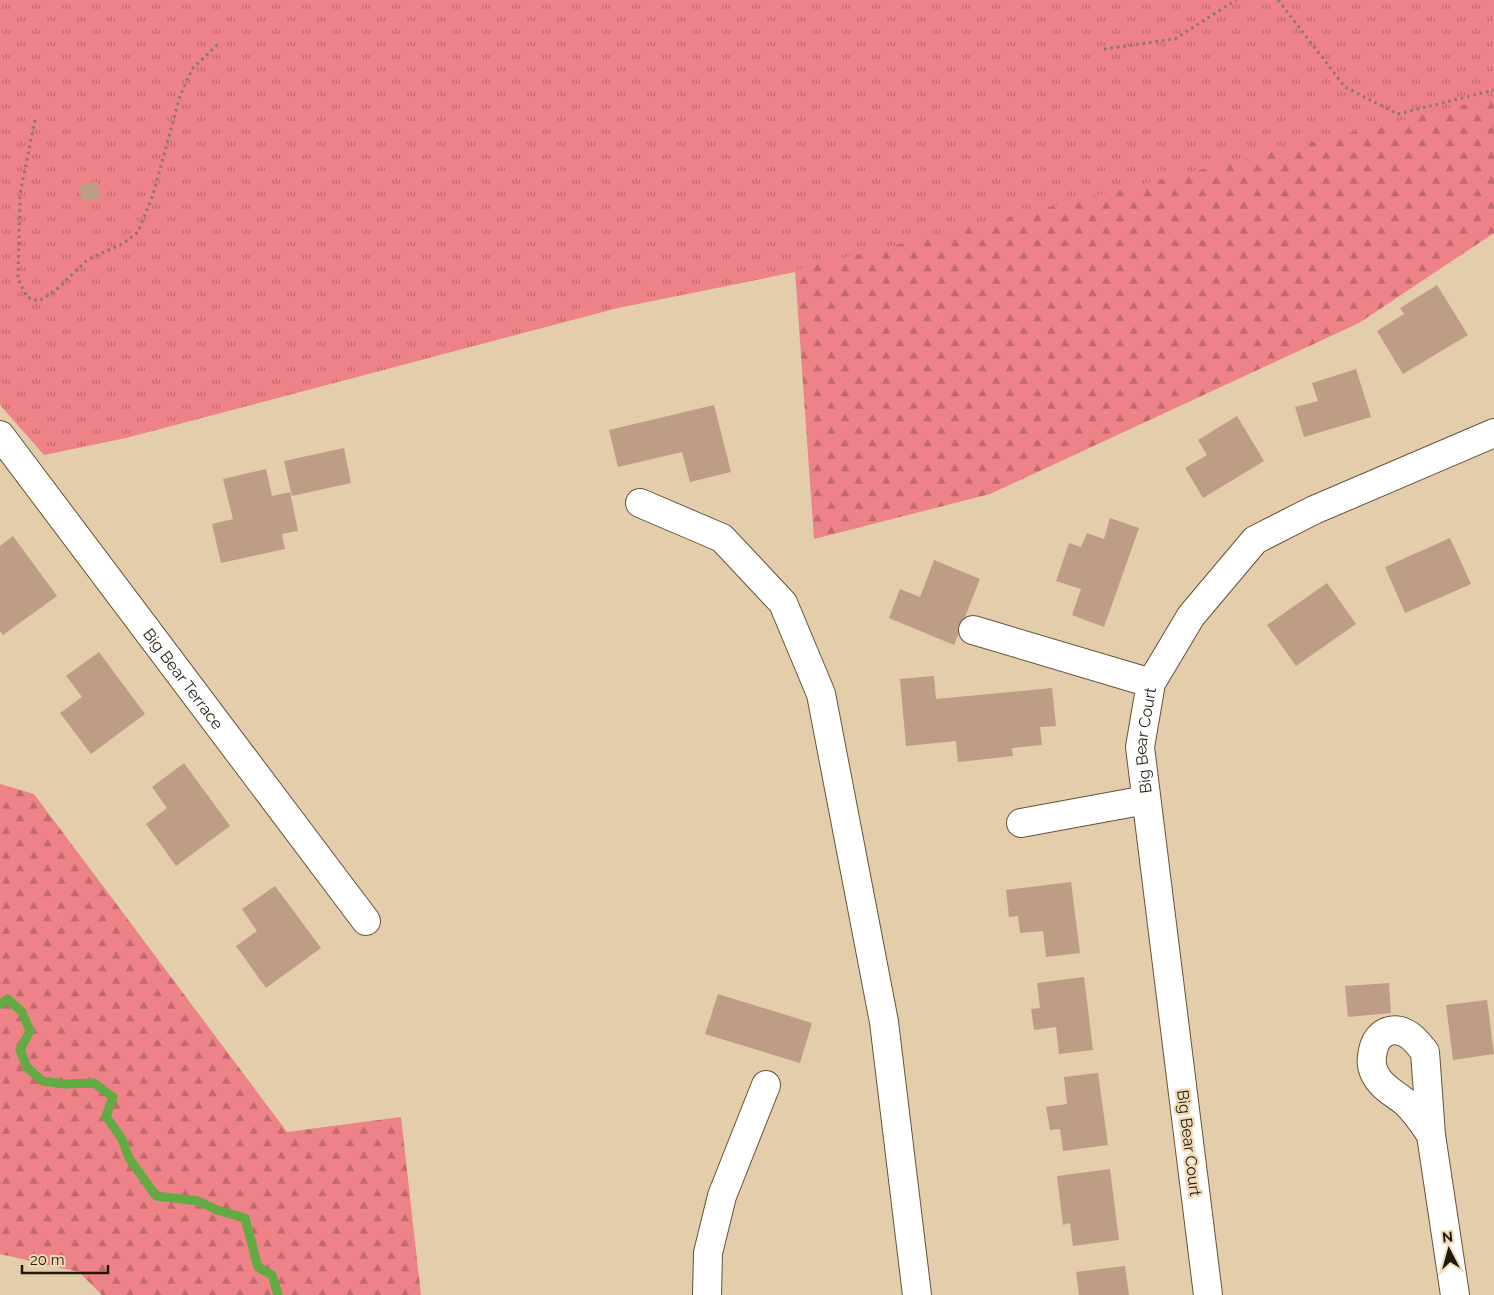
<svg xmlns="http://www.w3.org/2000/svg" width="1494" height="1295" font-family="Raleway,sans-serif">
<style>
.grass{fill:url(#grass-tufts)}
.forest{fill:url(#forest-firs)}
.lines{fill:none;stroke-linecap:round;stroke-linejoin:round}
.stream{stroke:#62aa42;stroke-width:9}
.building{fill:#be9d86}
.minor-casing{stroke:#675335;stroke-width:30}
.path{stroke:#8a7a62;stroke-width:3;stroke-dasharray:2.5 4;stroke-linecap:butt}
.minor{stroke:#fff;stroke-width:28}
.labels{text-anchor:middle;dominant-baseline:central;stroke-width:5;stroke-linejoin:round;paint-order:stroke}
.street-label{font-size:16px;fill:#21190c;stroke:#f1dab8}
</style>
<defs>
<pattern id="grass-tufts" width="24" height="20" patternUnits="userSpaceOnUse" patternTransform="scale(1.25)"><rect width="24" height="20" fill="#ed8388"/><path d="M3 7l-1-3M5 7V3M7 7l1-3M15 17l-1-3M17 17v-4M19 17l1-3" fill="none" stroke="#c06a6e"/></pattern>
<pattern id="forest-firs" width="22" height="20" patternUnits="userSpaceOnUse" patternTransform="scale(1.25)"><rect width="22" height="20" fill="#ed8388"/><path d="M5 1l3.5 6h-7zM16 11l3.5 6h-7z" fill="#c06a6e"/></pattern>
</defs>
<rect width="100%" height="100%" fill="#e4cdab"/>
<path class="grass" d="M0,0H1494V114L1221,186L618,308L126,438L44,455L0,405Z"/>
<path class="forest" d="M1494,97V233L1359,323L990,494L814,539L795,270Z
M0,784L34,794L287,1132L401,1117L421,1295H102L79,1272L0,1254Z"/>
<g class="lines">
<path class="stream" d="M0,1004L8,999L22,1012L30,1031L20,1050L27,1067L42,1081L64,1084L94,1083L113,1097L106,1116L122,1139L129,1158L156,1196L198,1201L217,1210L245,1218L258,1267L272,1275L278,1295"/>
</g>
<path class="building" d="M97,182L100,198L82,201L79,185Z
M1437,285L1468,335L1403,374L1377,331L1404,314L1400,308Z
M1356,369L1371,417L1304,437L1295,407L1318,401L1312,383Z
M714,405L731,472L690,482L682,452L618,467L609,430Z
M1237,416L1264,461L1203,498L1185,468L1207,455L1198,440Z
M344,448L351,483L292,496L284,461Z
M266,469L272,496L290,492L298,531L282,534L285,549L221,563L212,524L233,519L223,479Z
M1110,518L1139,528L1104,627L1072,615L1081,589L1056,581L1069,543L1081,547L1087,533L1104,539Z
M13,536L57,596L3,635L0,631V546Z
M1450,538L1471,584L1405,613L1385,567Z
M934,560L980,579L954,645L889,618L900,589L920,597Z
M1327,583L1356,624L1296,666L1267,625Z
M99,652L145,714L91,754L60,713L82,697L66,676Z
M934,676L936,699L1052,688L1056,726L1040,727L1042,745L1012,748L1013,756L958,762L956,741L906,746L900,679Z
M184,763L230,826L176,866L146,824L167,808L152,787Z
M1071,882L1080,953L1046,957L1043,931L1020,933L1018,916L1009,917L1006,890Z
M275,886L321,948L266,988L236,946L257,931L242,909Z
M1084,977L1093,1050L1059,1054L1056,1027L1034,1030L1031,1009L1040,1008L1037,983Z
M1389,983L1391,1013L1348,1017L1345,986Z
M718,994L812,1023L800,1063L705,1034Z
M1487,1000L1494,1054L1453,1060L1446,1005Z
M1098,1073L1108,1145L1063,1151L1060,1129L1050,1130L1046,1107L1067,1104L1064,1077Z
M1110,1169L1119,1240L1073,1246L1070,1223L1063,1225L1057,1176Z
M1125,1266L1129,1295H1079L1076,1272Z"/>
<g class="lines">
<defs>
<g id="minor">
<path id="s1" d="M0,435L366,921"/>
<path d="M640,503L722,538L783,603L821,694L884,1022L917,1295"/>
<path d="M973,630L1151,683"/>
<path d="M1021,823L1146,800"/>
<path d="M1431,1135C1423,1123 1416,1112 1405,1102C1394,1093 1381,1087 1375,1074C1371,1067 1371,1059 1373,1051C1376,1033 1393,1024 1409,1035C1416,1040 1420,1046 1425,1052L1431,1135L1455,1295"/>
<path d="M707,1295L708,1253L722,1196L766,1085"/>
<path id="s2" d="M1208,1295L1140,747L1151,683L1191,616L1255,540L1314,510L1494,433"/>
</g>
</defs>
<use href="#minor" class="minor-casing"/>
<path class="path" d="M1278,0L1345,87L1398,114L1494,90
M1104,49L1175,39L1236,0
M35,120L20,194L18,279L27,297L39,301L55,291L87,260L124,243L138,232L153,195L180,96L192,69L220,42"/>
<use href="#minor" class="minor"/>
</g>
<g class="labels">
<g class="street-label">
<text stroke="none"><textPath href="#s1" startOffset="305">Big Bear Terrace</textPath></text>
<text stroke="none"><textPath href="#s2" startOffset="559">Big Bear Court</textPath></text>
<text transform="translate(1189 1143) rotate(83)">Big Bear Court</text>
</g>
</g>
<g transform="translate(1449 1250) rotate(354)" stroke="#f1dab8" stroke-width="4" paint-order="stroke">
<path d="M0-4L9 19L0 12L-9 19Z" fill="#21190c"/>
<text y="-8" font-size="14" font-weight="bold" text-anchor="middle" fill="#21190c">N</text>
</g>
<path d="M22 1265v8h86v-8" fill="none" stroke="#21190c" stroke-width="2.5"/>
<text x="30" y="1265" font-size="15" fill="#21190c" stroke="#f1dab8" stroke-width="4" paint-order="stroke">20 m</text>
</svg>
